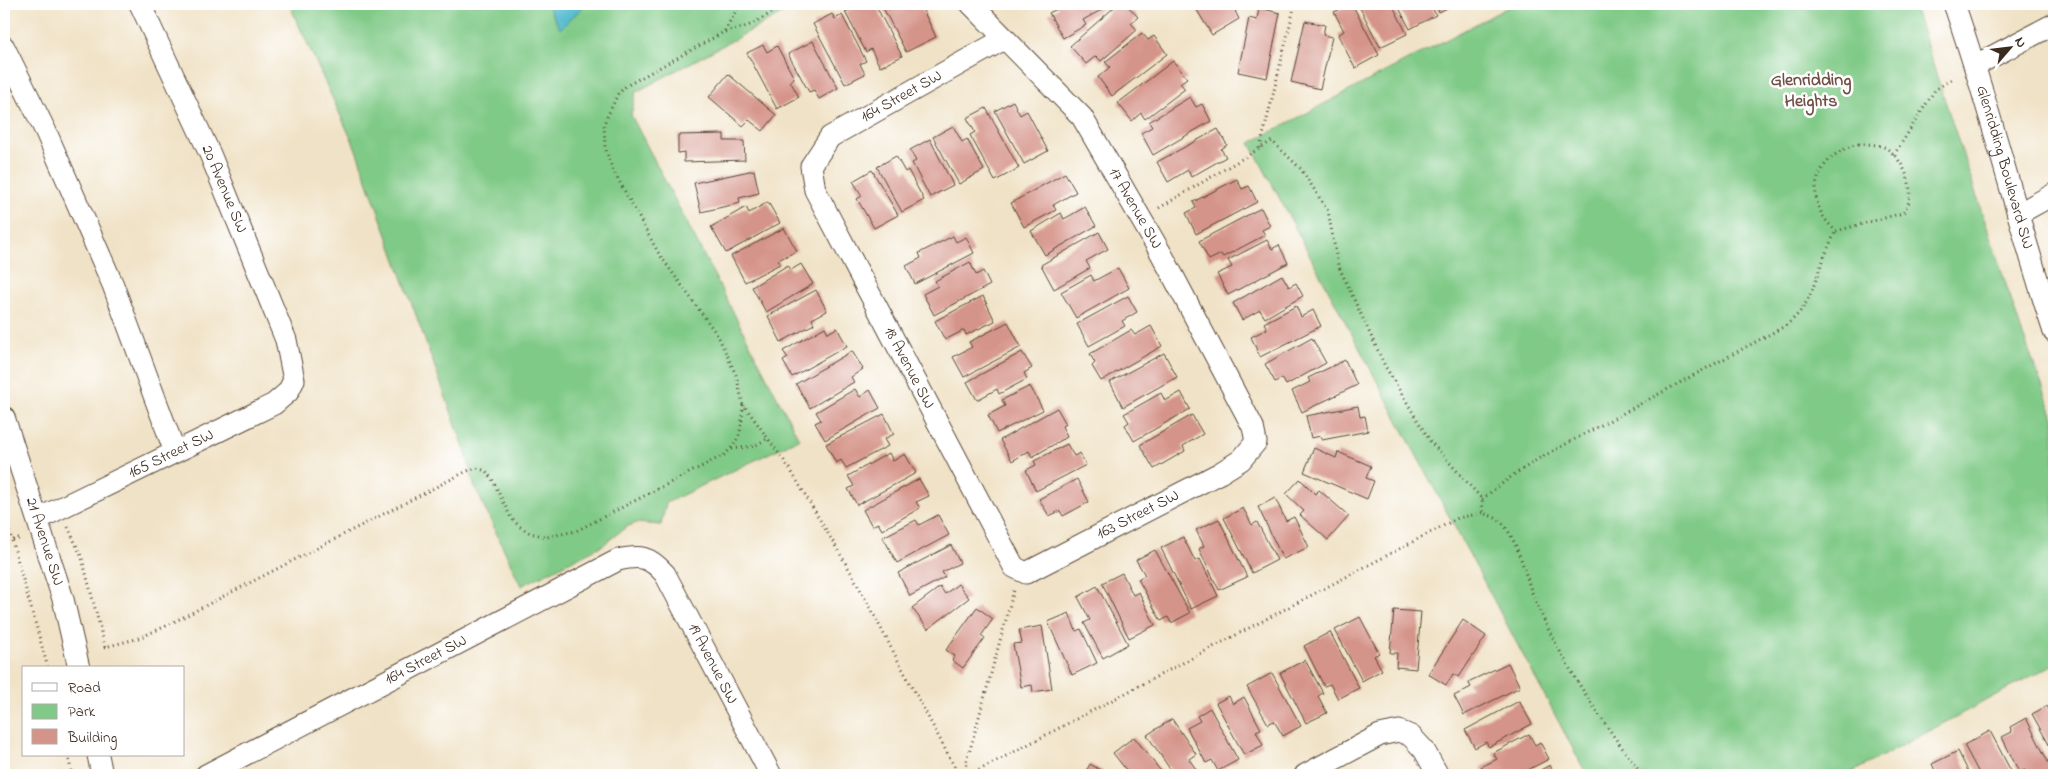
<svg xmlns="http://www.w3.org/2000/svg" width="2058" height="779" font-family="'Indie Flower',sans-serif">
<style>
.green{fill:#80ca87;stroke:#5e7a52}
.water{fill:#50b9ce;stroke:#467276}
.building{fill:#d5948a}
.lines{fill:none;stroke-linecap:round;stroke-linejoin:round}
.minor-casing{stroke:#564637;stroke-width:23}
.path{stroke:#564637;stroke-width:3;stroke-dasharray:1 4;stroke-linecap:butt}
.minor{stroke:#fff;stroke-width:21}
.labels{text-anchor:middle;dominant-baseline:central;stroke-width:5;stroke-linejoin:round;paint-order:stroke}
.street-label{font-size:16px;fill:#3b2a1e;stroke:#fff}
.neighbourhood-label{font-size:18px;font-weight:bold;fill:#714f44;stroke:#fff}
</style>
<rect width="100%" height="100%" fill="#fff"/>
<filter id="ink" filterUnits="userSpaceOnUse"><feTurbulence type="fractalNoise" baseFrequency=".02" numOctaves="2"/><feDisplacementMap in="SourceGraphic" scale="10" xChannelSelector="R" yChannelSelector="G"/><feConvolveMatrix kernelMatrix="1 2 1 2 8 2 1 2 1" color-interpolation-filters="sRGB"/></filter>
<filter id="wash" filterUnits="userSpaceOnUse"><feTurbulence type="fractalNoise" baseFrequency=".0096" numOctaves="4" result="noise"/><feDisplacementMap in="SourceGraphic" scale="20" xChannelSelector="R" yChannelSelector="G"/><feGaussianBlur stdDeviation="1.12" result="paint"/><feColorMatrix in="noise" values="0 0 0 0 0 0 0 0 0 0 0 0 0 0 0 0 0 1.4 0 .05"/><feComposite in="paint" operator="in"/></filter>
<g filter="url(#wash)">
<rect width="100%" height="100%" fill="#f0e2c6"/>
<path class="green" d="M289,4H786L789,10L636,92L631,115L799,439L666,503L661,525L636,523L626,527L603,545L521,586L474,485L466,453L355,147Z
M1514,4H1913L2021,330L2054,417V664L1847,775H1587L1250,143Z"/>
<path class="water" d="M547,4H586L560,29Z"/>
<g id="blocks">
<path class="building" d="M861,4H875L902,56L880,67L871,49L866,52L845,12Z
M881,4H920L936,37L906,52Z
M1057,4H1112L1083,20L1086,25L1063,38L1049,13L1059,8Z
M1118,4H1126L1138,17L1131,23L1137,30L1101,61L1096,56L1086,64L1070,46Z
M1200,4H1248L1235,11L1239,19L1212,35L1195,7Z
M1352,4L1379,55L1355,68L1338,35L1344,31L1334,12Z
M1358,4H1392L1407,34L1380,47Z
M1397,4H1430L1436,15L1410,29Z
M1435,4H1455L1439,12Z
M1259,8L1280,13L1267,78L1238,72L1249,18L1257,20Z
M832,14L835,19L842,15L866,61L860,64L865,74L845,84L813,24Z
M1305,21L1325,25L1323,35L1332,37L1320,89L1291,82Z
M1142,33L1148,40L1154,36L1167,54L1112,96L1098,77L1110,67L1105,62Z
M813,41L838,88L819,99L814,90L809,92L788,54Z
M763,45L767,52L777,46L794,78L790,81L799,97L777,109L747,53Z
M1173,61L1187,78L1180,83L1185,89L1145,119L1141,113L1132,121L1118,103Z
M728,74L776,115L763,131L749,120L743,126L709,97Z
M1190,97L1196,107L1202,104L1211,121L1153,155L1141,133L1152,127L1149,122Z
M1013,101L1020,115L1027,111L1048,151L1024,164L995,111Z
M986,108L1019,168L995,181L970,135L975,132L967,118Z
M953,126L962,142L967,139L984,170L959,184L933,137Z
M1218,129L1227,145L1221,149L1226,157L1191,177L1188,170L1168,182L1157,162Z
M724,134V141H744L745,160L684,162V152L678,153V135Z
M930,139L953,185L930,197L912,163L916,161L910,150Z
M896,156L905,172L908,170L924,200L902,212L877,167Z
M754,170L759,193L739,198L740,203L701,212L694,183Z
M872,170L898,215L874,228L857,199L862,196L853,181Z
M1065,173L1076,192L1053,205L1056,210L1024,227L1011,203Z
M1237,179L1242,189L1249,186L1257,202L1196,234L1186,213L1196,208L1193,202Z
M768,202L780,223L726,253L711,227L746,207L749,213Z
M1085,207L1096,226L1045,255L1031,231L1061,213L1064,219Z
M1261,208L1270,226L1262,230L1265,235L1223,257L1221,254L1209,260L1199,241Z
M784,228L797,251L778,260L780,264L745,282L731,256Z
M1099,232L1108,249L1086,261L1090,268L1054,289L1041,265Z
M953,236L956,242L966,237L974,253L915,284L906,266L921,258L919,253Z
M1267,240L1272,249L1279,245L1288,263L1228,295L1217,274L1232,267L1228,260Z
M970,262L976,275L983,271L990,285L934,315L923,294L938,286L935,281Z
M801,264L813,284L766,312L752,287L788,265L791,270Z
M1118,268L1129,288L1076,318L1061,292L1091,275L1094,281Z
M1282,275L1289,287L1296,283L1303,296L1265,318L1260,310L1242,320L1233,303Z
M816,290L827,311L812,319L814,324L781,342L768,316Z
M983,296L995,321L966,335L964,330L945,340L935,321Z
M1128,296L1137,312L1122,321L1125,326L1089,346L1077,324Z
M1296,306L1301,317L1313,310L1321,326L1260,357L1251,337L1267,329L1264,323Z
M1008,322L1021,347L964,377L953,357L972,347L969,342Z
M1151,326L1162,346L1101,381L1092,366L1095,363L1090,354L1131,330L1135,335Z
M825,327L828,333L837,328L847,346L792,377L783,361L788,358L783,351Z
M1312,338L1326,363L1286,385L1282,378L1275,382L1265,364Z
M852,351L863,369L851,377L854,382L810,408L796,384Z
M1022,352L1032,368L1024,373L1027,379L999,394L997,389L977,400L967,382Z
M1164,353L1177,377L1123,407L1110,382Z
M1345,360L1357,385L1302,412L1292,391L1310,382L1308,378Z
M1030,386L1043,410L997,433L988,415L1005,406L1002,400Z
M855,389L860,397L870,390L880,408L825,440L815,423L821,420L816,412Z
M1181,392L1190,409L1134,441L1125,425L1129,422L1124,414L1161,393L1165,401Z
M1358,406L1360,417L1365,416L1368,431L1322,440L1321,436L1311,438L1306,416Z
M1057,408L1066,424L1062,426L1067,437L1032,457L1029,451L1012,461L1000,440Z
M884,414L894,434L884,439L888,446L846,468L841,460L836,463L826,444Z
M1192,415L1203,434L1183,446L1185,451L1154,469L1140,445Z
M1067,444L1074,456L1080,453L1086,465L1036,491L1026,470L1036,465L1034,461Z
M1314,448L1336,458L1338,452L1371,466L1366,478L1374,481L1367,499L1304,472Z
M889,453L893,461L905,454L916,473L857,505L848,489L854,486L848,476Z
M919,479L929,496L916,502L920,508L882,530L878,523L872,526L863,510Z
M1077,479L1089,502L1063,516L1060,511L1049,516L1039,499Z
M1300,479L1315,494L1319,490L1349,516L1328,540L1300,515L1304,511L1286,494Z
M1275,498L1286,521L1294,517L1309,547L1283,559L1258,507Z
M1243,508L1252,525L1257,522L1277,560L1252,573L1224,518Z
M938,515L949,535L897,563L883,537L916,520L919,525Z
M1219,519L1247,577L1219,590L1199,549L1204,546L1196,530Z
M1183,537L1195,561L1200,559L1218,596L1191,609L1161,548Z
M951,545L960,563L942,572L945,577L910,596L898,573Z
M1155,550L1190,613L1171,623L1168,617L1161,621L1138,579L1145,575L1136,560Z
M1122,573L1133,595L1139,592L1155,625L1129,638L1102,583Z
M958,584L969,598L928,629L912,608L940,587L945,594Z
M1097,586L1128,644L1103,658L1084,623L1090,620L1078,597Z
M977,607L993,619L981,636L985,638L963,668L952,660L955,656L946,650Z
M1394,610L1421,612L1416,669L1396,667L1397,653H1390Z
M1069,613L1076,631L1081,629L1097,663L1072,675L1048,622Z
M1360,617L1379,653L1374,656L1382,670L1362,681L1335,630Z
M1463,620L1486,636L1459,677L1453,674L1446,685L1428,674Z
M1042,626L1052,689L1033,692L1032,685L1021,687L1013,644L1022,643L1019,630Z
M1330,632L1359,688L1338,699L1330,684L1324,686L1304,646Z
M1305,660L1323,693L1318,696L1327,713L1306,723L1280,673Z
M1508,663L1520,687L1464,715L1454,696L1471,687L1468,682Z
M1272,673L1301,726L1283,736L1274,721L1268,724L1247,687Z
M1229,696L1233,704L1244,697L1261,729L1256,731L1263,745L1244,755L1216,703Z
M1519,701L1532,724L1489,747L1486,742L1475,748L1465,730Z
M2047,706L2052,715L2054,714V749L2052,750L2032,714Z
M1210,708L1238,760L1218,771L1212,760L1206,763L1187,728L1200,721L1197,716Z
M2026,718L2053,772L2047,775H2027L2025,770L2019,772L2002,737L2012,732L2010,727Z
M1172,719L1196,754L1189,759L1200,775H1174L1147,735Z
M1990,731L2011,771L2005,774L2006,775H1980L1964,745Z
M1529,734L1535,745L1540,742L1549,759L1518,775H1486L1481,767L1497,759L1493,753Z
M1134,737L1164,775H1130L1113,753Z
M1958,751L1970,775H1937L1932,764Z
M1090,764L1109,775H1084Z
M1550,765L1555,775H1531Z"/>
</g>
</g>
<g filter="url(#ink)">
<use href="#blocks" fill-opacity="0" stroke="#564637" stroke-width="1"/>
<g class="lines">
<defs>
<g id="minor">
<path id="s1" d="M971,4L1082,117L1162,255L1253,427L1256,442L1241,460L1220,473L1026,573L1014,567L815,190L811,166L830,137L1004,39"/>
<path id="s2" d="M1954,4C1992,112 2018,224 2054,332"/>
<path d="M4,47L46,132L113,285L175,452"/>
<path d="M1976,65L2054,24"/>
<path d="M2018,214L2054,194"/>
<path id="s3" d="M4,417L63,599L79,668"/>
<path id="s4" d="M38,519L274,404L288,392L294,380L286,340L210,154L140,4"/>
<path d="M98,755L102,775"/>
<path id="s5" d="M206,775L618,560C640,555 649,556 665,574L771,775"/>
<path d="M1305,775L1380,735L1399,731L1411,736L1424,750L1438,775"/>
</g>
</defs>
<use href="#minor" class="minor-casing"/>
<path class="path" d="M740,4L724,32L626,86L618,94L604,123L605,147L612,168L659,254L718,336L736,375L743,404L790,469L853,576L959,775
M725,32L748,26L787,4
M1859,144C1867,144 1878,144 1886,148C1905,161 1919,193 1903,213L1836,231C1800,200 1815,154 1859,144Z
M1260,148L1295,4
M1894,155L1935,90L1953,78
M1159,208L1272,141L1301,169L1328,211L1338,265L1385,366L1430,441L1482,499L1483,513C1487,515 1493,516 1497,519C1515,531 1524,570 1531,590C1558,658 1599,717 1642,775
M732,449L754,446L767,439
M1482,499L1512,476L1540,458L1785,326C1809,308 1812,289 1822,263C1826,252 1831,241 1836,231
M4,512L48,668
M68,527L82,558L105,647L136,639L164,627L467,471L477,468L486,471L492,479L511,518L519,526L530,533L547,537L576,531L724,455C743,439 741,427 743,404
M13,540L22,538
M68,755L72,775
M963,775L1014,590
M970,775L1458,518L1483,513"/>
<use href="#minor" class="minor"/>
</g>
</g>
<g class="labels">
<g class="street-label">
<text stroke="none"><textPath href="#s1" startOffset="1375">164 Street SW</textPath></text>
<text stroke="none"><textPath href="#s2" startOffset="171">Glenridding Boulevard SW</textPath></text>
<text transform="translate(224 189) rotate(67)">20 Avenue SW</text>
<text stroke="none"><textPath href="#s1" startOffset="264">17 Avenue SW</textPath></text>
<text transform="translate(909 368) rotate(62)">18 Avenue SW</text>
<text stroke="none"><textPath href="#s4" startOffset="148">165 Street SW</textPath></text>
<text transform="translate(1138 515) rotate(-27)">163 Street SW</text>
<text stroke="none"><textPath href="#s3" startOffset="131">21 Avenue SW</textPath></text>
<text stroke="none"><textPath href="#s5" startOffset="248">164 Street SW</textPath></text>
<text stroke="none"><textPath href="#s5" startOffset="619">19 Avenue SW</textPath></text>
</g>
<g class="neighbourhood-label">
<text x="1811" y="81">Glenridding<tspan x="1811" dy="21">Heights</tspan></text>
</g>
</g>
<rect width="2058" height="779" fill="none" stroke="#fff" stroke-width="20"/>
<rect x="22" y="666" width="162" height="90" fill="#ffffff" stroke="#b1aaa5"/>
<rect x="32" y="683" width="25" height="8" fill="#ffffff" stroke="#b1aaa5"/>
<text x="68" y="692" font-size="15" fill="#3b2a1e">Road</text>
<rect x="32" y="704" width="25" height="15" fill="#80ca87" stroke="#b1aaa5"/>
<text x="68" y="716" font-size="15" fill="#3b2a1e">Park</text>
<rect x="32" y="729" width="25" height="15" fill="#d5948a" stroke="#b1aaa5"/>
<text x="68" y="742" font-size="15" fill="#3b2a1e">Building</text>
<g transform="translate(2010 48) rotate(62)" stroke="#ffffff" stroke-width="4" paint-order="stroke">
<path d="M0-4L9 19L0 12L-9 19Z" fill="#3b2a1e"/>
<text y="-8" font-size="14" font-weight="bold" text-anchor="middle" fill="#3b2a1e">N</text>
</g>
</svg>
